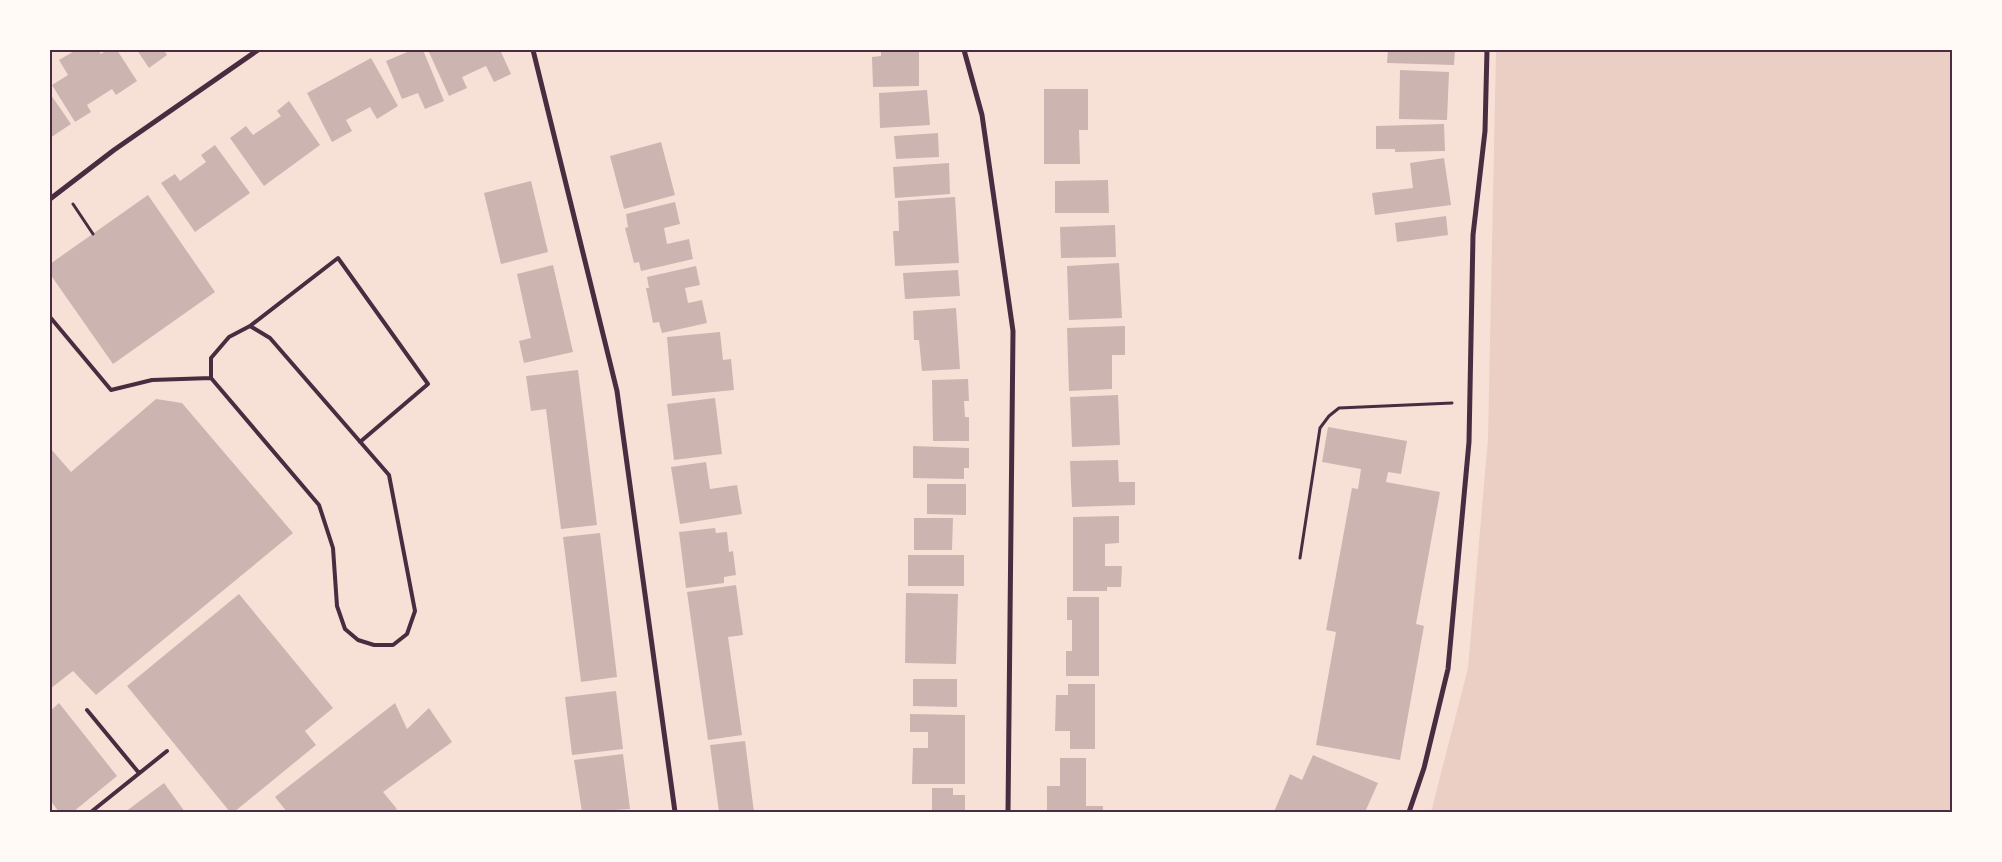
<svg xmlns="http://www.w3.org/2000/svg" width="2002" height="862" font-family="Literata,serif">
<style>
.green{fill:#ebcfc5}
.building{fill:#ccb4b1}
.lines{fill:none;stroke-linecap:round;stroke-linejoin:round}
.path{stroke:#4a2c40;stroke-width:3}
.service{stroke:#4a2c40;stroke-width:4}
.minor{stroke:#4a2c40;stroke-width:5}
.neatline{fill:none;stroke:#4a2c40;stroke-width:2}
</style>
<rect width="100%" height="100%" fill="#f7e1d7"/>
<path class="green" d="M1496,50H1952V812H1431L1468,668L1488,439Z"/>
<path class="building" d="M76,50H98L101,54L107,50H117L137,81L116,95L112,89L87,105L91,112L75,122L52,85L68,75L59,60Z
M137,50H164L167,55L149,68Z
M412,50H423L444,101L425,109L418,93L402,99L386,61Z
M428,50H500L511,74L494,82L486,66L462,77L467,88L449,96Z
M881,50H913L914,52H919V86L873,87L872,57L881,56Z
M1388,50H1455L1454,65L1387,63Z
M371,58L398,106L377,119L370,107L346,120L352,131L332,142L307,93Z
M1400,70L1449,72L1447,120L1399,119Z
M1044,89H1088V130H1079L1080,164H1044Z
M927,90L930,125L880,128L879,93Z
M51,95L71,124L50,138V96Z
M289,101L320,145L264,186L230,138L246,126L253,135L281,116L277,111Z
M1444,124L1445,151L1395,152V149H1376V126Z
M938,133L939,157L896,159L894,136Z
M661,142L675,195L624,209L610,156Z
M215,145L250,193L195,232L161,183L175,174L180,181L206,162L201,155Z
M1444,158L1451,205L1375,215L1372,193L1413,188L1410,163Z
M949,163L950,194L895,198L893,167Z
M1108,180L1109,213H1055V181Z
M531,181L548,252L501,264L484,193Z
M148,195L215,292L113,364L50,274V264Z
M955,197L959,263L895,266L893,231H899L898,201Z
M675,202L680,224L664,228L667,244L689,239L693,259L641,271L639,262L634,263L625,228L628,227L626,214Z
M1446,216L1448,235L1397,242L1395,223Z
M1115,225L1116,257L1061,258L1060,227Z
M1119,263L1122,318L1069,320L1067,266Z
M553,265L573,352L524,363L519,341L531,338L517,274Z
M696,266L700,285L685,288L688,303L702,300L707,323L662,333L659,322L653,323L646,288H649L647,277Z
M958,270L960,296L905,299L903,273Z
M956,308L960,369L922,371L919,340H914L913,311Z
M1125,326V355H1112V389L1069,391L1067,328Z
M720,332L723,360L731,359L734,390L672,396L667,337Z
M578,370L597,525L561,529L546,409L531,411L526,376Z
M968,379L969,401H964L965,417H969V441H933L932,380Z
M1118,395L1120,445L1072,447L1070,397Z
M715,398L722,454L674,460L667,404Z
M156,399L182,403L293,533L96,695L73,671L50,689V448L71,472Z
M1328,427L1407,441L1401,474L1388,472L1386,482L1440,492L1416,624L1424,626L1400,760L1316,745L1336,632L1326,630L1352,488L1358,489L1361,469L1322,462Z
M913,446L969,448V468H964V479L913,478Z
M1118,460L1119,482H1135V505L1072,507L1070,461Z
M706,462L710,489L737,485L742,514L680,524L671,467Z
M927,484H966V515L927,514Z
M1119,516V543L1105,544V566H1122L1121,587H1107V591H1073V517Z
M914,518H953L952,550H914Z
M715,528L716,533L727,532L729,552L733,551L736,575L724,577V583L686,588L679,532Z
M600,533L617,677L581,682L563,537Z
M908,555H964V586H908Z
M736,585L743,635L728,637L742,735L708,740L687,592Z
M906,593L958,594L956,664L905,663Z
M239,594L333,708L305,731L316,745L234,812H230L127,686Z
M1067,597H1099V676H1066V651H1072V620H1067Z
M913,679H957V707L913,706Z
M1068,684H1095V749H1070V731H1055L1056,695H1068Z
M616,691L623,749L572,755L565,697Z
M59,703L117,776L73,812H59L50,800V711Z
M395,703L407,729L429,708L452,742L383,792L397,809L391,812H287L275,797Z
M910,714L965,715V784H912L913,748H928V732H910Z
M745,741L754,812H719L710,745Z
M623,754L630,809L582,812L574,760Z
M1313,755L1378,783L1365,812H1274L1290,774L1302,780Z
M1060,758H1086V806H1103V812H1047V786H1060Z
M164,783L185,812H125Z
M932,788H953V795H965V812H932Z"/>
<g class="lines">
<path class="path" d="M73,204L93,234
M1300,558L1320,428L1329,416L1339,408L1452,403"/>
<path class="service" d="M50,317L111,390L152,380L211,378
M250,326L270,338L389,475L415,611L407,634L393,645H374L358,640L345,629L337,606L333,548L319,505L211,378V358L229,337Z
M250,326L338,258L428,384L360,442
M87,710L139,773
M91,812L167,751"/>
<path class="minor" d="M533,50L617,391L675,812
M964,50L982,115L1013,331L1008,812
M50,199L114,150L258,50
M1409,812L1424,768L1448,669L1469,442L1473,235L1485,131L1487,50"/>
</g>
<rect width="2002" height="862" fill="none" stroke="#fffaf5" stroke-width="102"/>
<rect x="51" y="51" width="1900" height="760" class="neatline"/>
</svg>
